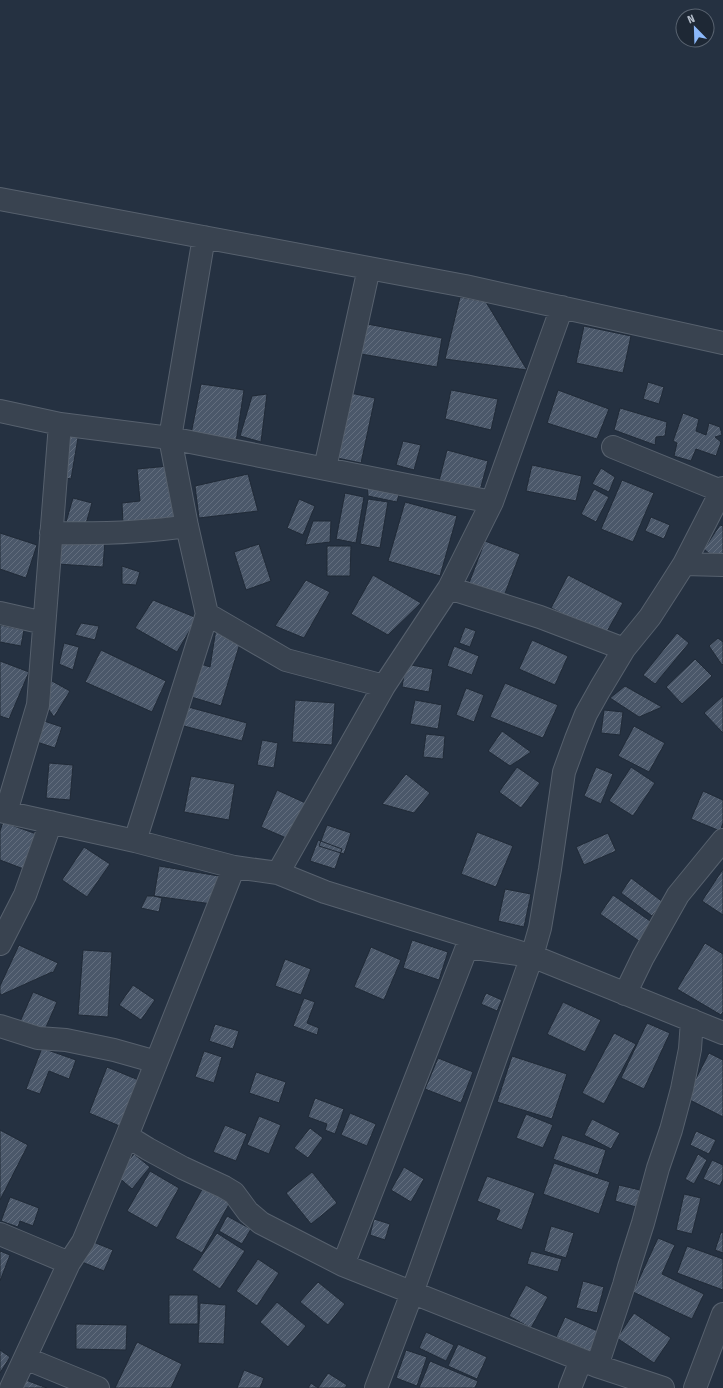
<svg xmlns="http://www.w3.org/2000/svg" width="723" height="1388" font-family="'Fira Sans Condensed',sans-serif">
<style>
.building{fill:url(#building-hatch);stroke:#202a37}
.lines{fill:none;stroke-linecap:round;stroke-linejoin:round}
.street-casing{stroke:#57616e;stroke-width:24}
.street{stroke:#394350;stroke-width:22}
</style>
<defs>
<pattern id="building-hatch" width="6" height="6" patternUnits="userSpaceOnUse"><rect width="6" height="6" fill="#4b586a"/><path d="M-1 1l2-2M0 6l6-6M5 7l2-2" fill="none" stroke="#636e7e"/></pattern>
</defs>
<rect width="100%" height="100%" fill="#253141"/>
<path class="building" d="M460,297L486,302L527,370L445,359Z
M367,324L442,338L437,367L361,354Z
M584,326L631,336L623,373L576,363Z
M648,382L664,387L659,404L643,399Z
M201,384L244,390L236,442L191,434Z
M451,390L498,399L491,430L445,419Z
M558,390L609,409L597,439L547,423Z
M350,393L375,398L361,463L337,458Z
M267,394L261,442L240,436L252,396Z
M620,408L667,422L665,436L656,437L655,445L614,430Z
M683,413L699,419L696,431L706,435L709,423L720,427L722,435L715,437L721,442L716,456L696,449L691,461L674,456L677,443L673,441Z
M64,435L78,438L71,479L57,476Z
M403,441L421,445L414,470L396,465Z
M447,450L488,461L479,494L439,481Z
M532,465L582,476L576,501L526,491Z
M169,466L174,520L123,524L122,503L140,501L137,469Z
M601,468L615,477L609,492L592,484Z
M248,474L258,511L199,518L195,486Z
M622,480L654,493L633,542L601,529Z
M367,483L400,490L397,502L368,496Z
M594,489L609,497L596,522L581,514Z
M345,493L364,497L356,543L336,539Z
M73,498L92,503L85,527L66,522Z
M299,499L315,506L303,535L287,528Z
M368,499L388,502L380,548L360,544Z
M405,502L457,516L440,576L388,561Z
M651,517L670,525L664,539L645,531Z
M313,521H331L330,542L305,545Z
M720,525L723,526V554L720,563L704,549Z
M0,533L37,545L26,578L0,569Z
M61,536L105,541L103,567L57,564Z
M485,541L520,554L504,596L469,583Z
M259,544L271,581L246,590L234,552Z
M327,546H351L350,576H327Z
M122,566L140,572L136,585L122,584Z
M373,575L421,603L388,635L351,614Z
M568,575L623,603L605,635L551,608Z
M306,580L330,592L304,638L275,626Z
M153,600L197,618L177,652L135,628Z
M81,623L99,626L95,640L75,635Z
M0,625L24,630L21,646L0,642Z
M465,627L476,631L470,647L459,643Z
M216,629L241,640L221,706L188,696L198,663L210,667Z
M677,633L689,643L655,684L643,675Z
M718,638L723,642V664L722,665L709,646Z
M532,640L568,656L555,685L519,669Z
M64,643L79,647L73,670L59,664Z
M454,646L479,656L472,675L447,666Z
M101,650L166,681L152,712L85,682Z
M695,659L712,676L682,704L666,687Z
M0,661L29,672L9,719L0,716Z
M406,664L433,669L429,692L402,687Z
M52,681L70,691L54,717L42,700Z
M505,683L558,705L543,738L490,717Z
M625,686L662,707L639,717L610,698Z
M466,688L484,695L474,722L456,715Z
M723,696V733L704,713Z
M295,700L335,703L332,745L292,742Z
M415,700L442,705L438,729L410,724Z
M181,705L247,723L242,741L176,724Z
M604,710L623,712L620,735L601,733Z
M38,719L62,727L55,748L31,740Z
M634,726L665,743L649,772L618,756Z
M502,731L531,752L510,766L488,751Z
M426,734L445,736L443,759L423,757Z
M262,740L278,743L274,768L257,765Z
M49,763L73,765L70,800L46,798Z
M517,767L540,783L521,808L499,792Z
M596,767L613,774L601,804L584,796Z
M631,767L655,783L633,816L609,801Z
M406,774L430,793L414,813L382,804Z
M191,776L235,784L229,820L184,812Z
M277,790L310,805L293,841L261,827Z
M703,791L723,800V823L720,831L691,819Z
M3,822L42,836L29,871L0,860V831Z
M327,825L351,833L344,854L319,846Z
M477,832L513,846L496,887L461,874Z
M608,833L616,851L584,865L576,847Z
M318,840L342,849L335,869L310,861Z
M84,847L110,864L87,897L62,880Z
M159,866L225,877L212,904L154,896Z
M723,869V915L702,901Z
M631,878L663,902L652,916L621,893Z
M505,889L531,894L524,927L498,921Z
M613,895L653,923L639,941L600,914Z
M147,896H154L162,898L159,912L141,908Z
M412,940L448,952L439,980L403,968Z
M705,943L723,954V1012L721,1015L677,989Z
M19,945L58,963L53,973L52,972L1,995L0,993V986Z
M371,947L401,960L384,1000L354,987Z
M83,950L112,952L108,1017L78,1015Z
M285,959L311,969L301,995L275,986Z
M133,985L155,1000L141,1020L119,1005Z
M33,992L57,1002L43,1034L19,1024Z
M486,993L502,1000L497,1011L481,1004Z
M304,998L315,1002L307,1023L319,1028L317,1035L293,1026Z
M563,1002L601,1020L585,1052L547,1034Z
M647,1023L670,1033L644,1089L621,1078Z
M215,1024L239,1031L233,1049L209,1041Z
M614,1033L636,1044L604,1104L582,1093Z
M42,1048L76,1060L69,1079L49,1071L40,1094L26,1089Z
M204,1051L222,1057L214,1083L195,1077Z
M709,1053L723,1060V1117L686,1098Z
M512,1056L567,1074L552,1119L497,1102Z
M438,1058L473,1072L461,1103L425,1089Z
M107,1067L141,1081L122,1127L89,1113Z
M256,1072L286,1082L279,1103L249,1093Z
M315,1098L344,1109L335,1134L325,1130L327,1124L308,1117Z
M350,1113L376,1124L367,1146L341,1135Z
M526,1114L553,1125L543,1148L516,1138Z
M259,1116L281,1125L269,1154L247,1145Z
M592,1119L620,1133L611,1149L584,1135Z
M225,1125L247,1134L236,1161L213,1152Z
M310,1128L323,1138L308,1158L294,1148Z
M0,1130L28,1145L0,1200Z
M696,1131L716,1140L709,1154L690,1145Z
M562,1135L606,1150L598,1175L553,1159Z
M134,1154L150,1167L132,1189L116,1175Z
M698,1154L707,1160L694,1184L685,1179Z
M712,1160L723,1165V1179L720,1186L703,1179Z
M554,1163L610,1182L599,1214L543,1194Z
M404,1167L424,1179L411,1202L391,1190Z
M150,1171L179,1188L157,1228L127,1211Z
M312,1172L337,1203L311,1224L286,1193Z
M487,1176L535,1193L522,1230L496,1220L500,1210L477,1201Z
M205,1184L232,1199L202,1253L175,1238Z
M619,1185L640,1190L636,1207L615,1201Z
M684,1194L701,1198L692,1234L676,1230Z
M10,1197L39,1208L33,1226L20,1221L18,1227L1,1221Z
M227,1216L251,1229L242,1244L219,1231Z
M374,1219L390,1224L385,1240L370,1235Z
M551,1226L574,1233L566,1258L544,1251Z
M721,1232L723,1233V1253L715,1250Z
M217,1233L245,1251L220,1289L192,1270Z
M658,1238L675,1245L662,1274L704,1294L692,1319L633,1292Z
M91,1241L113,1250L104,1271L82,1262Z
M687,1246L723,1259V1290L677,1273Z
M0,1251L10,1255L0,1281Z
M531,1251L562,1259L558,1272L527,1264Z
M258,1259L279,1273L257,1306L236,1291Z
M583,1281L604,1287L597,1313L576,1308Z
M318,1282L345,1304L328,1325L300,1302Z
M526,1285L548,1297L531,1328L509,1316Z
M169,1295H198V1324H169Z
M277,1302L306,1326L288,1347L260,1322Z
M200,1303L226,1305L224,1344L198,1343Z
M634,1313L671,1338L654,1363L617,1338Z
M565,1317L600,1332L590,1353L556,1337Z
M76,1324L127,1325L126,1350L76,1349Z
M426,1332L454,1345L446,1361L419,1348Z
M137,1342L182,1364L171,1388H115Z
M458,1344L487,1357L477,1379L448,1366Z
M0,1350L10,1357L0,1373Z
M406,1350L427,1357L417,1386L396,1378Z
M430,1361L478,1381L475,1388H419Z
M244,1370L264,1378L260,1388H237Z
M328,1373L347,1385L345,1388H308L311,1383L318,1388Z
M23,1379L47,1388H19Z"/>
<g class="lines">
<defs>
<path id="street" d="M0,199L465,286L723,343
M204,237L170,438L492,502
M0,411L60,424L170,438L187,526L207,614L135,841
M613,447L721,491
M325,468L369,268
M51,533C97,534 142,533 187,526
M684,564L723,565
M449,588L540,617L624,649
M0,613L44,623
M207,614L286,660L384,686
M0,811L135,841L234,867L278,873L325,892L532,956L467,947L343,1265
M6,812L38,705L60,424
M278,873L384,686L449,588L492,502L562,307
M0,944L25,895L51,822
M532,956L723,1033
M625,994L643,957L678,895L723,840
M0,1026L38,1038L66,1040L114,1050L146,1059L155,1066
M127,1136L148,1149L183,1168L224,1187L234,1193L248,1212L261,1223L343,1265L597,1366L663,1388
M0,1234L69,1263L83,1242L127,1136L234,867
M25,1358L98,1388
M597,1366L624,1285L629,1267L643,1223L658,1168L671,1130L682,1089L690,1049L692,1020
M11,1388L69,1263
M376,1388L412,1293L532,956L540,928L550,869L564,772L576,739L586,714L600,689L624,649L650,617L670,586L684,564L723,488
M570,1388L581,1360
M695,1388L723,1314"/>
</defs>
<use href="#street" class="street-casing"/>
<use href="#street" class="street"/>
</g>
<g transform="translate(695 28) rotate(337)"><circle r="19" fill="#1e2835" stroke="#5a6471"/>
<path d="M0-3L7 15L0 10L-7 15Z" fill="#8bb8fa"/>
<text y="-6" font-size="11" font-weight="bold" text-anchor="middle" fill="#b5becb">N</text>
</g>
</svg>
